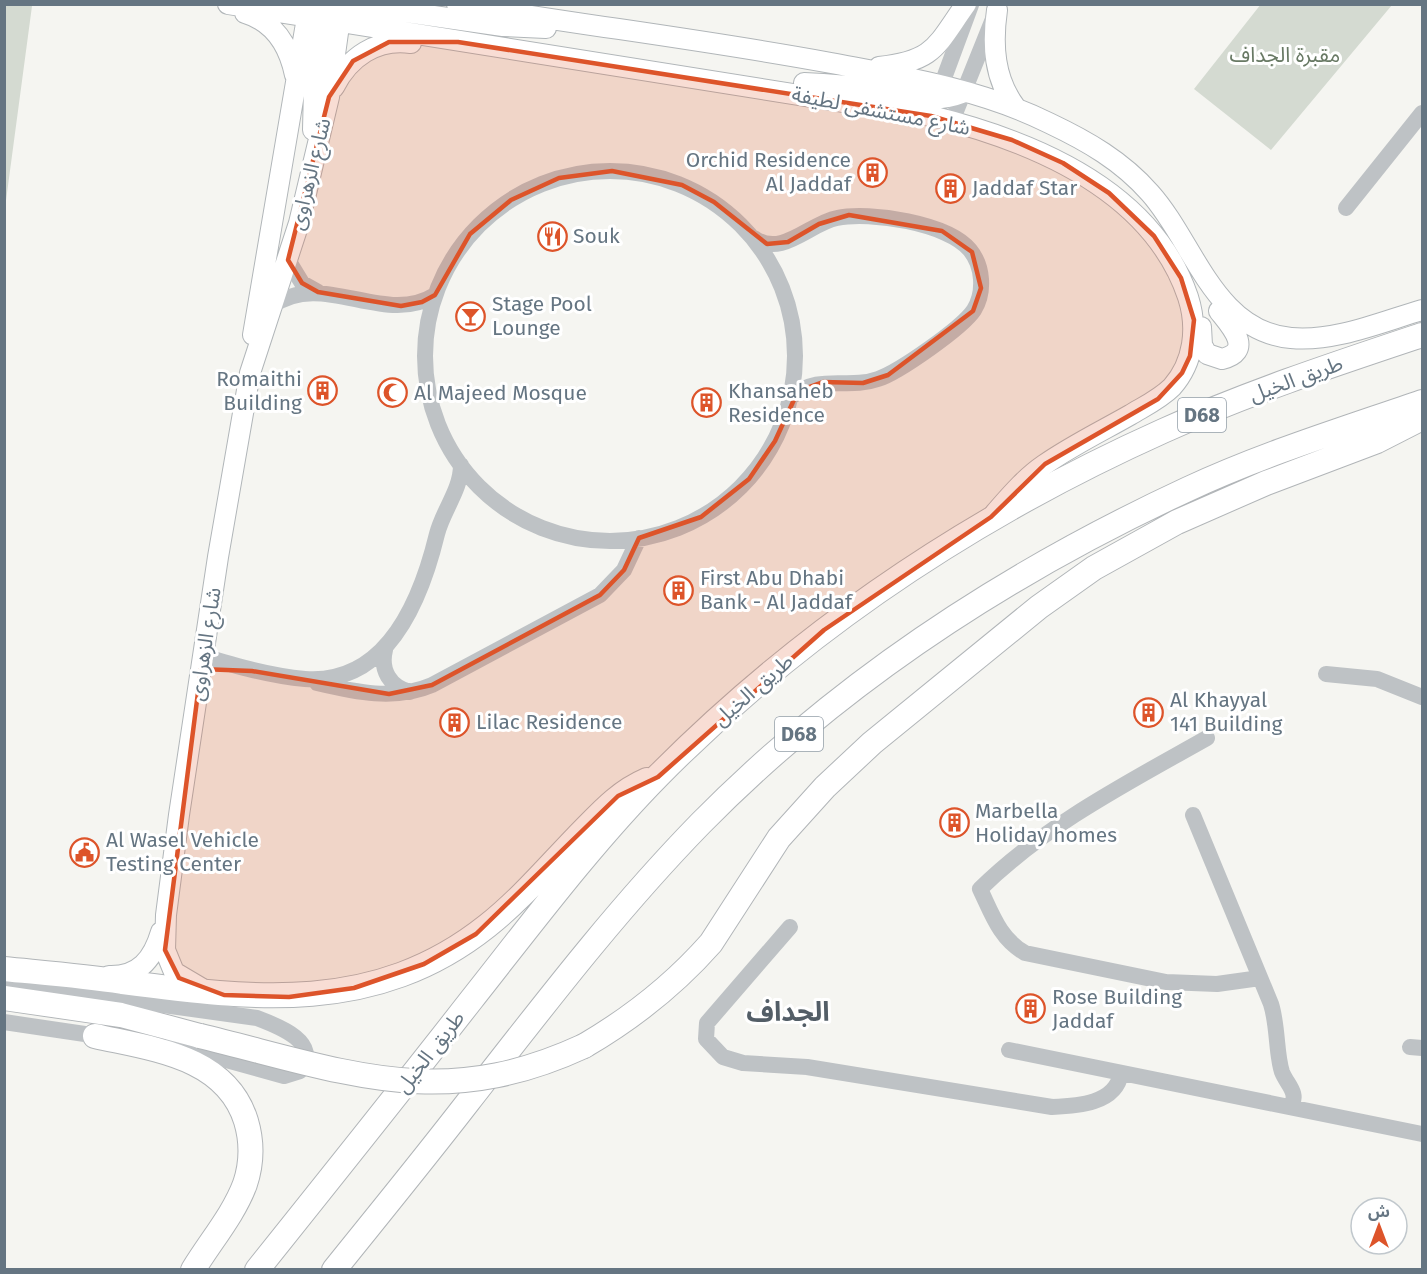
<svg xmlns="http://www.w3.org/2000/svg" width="1427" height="1274" font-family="'Fira Sans','Noto Sans Arabic',sans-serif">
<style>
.green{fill:#d4dad1}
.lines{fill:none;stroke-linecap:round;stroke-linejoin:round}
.major-casing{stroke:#b1b6b9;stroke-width:22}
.highway-casing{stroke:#b1b5b8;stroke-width:26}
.minor{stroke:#bec2c5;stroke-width:16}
.major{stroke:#fff;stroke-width:20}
.highway{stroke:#fff;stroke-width:24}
.highway-bridge-casing{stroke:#b1b5b8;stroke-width:26;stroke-linecap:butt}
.highway-bridge{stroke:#fff;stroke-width:24}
.marked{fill:#dd542a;fill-opacity:0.2;stroke:#dd542a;stroke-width:4.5;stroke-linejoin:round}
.labels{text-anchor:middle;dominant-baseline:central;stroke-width:6;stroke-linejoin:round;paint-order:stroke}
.shield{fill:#fff;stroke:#939ea8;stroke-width:1.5}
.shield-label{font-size:20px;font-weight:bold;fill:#657582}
.park-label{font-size:21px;fill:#687964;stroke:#fff}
.street-label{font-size:21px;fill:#657582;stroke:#fff}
.poi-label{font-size:21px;fill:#657582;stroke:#fff;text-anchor:start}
.district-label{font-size:27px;font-weight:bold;fill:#535e67;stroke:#fff}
</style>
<rect width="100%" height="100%" fill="#f5f5f1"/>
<path class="green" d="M5,4L32,6L5,208L4,5Z
M1261,4L1392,5L1271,150L1194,89Z"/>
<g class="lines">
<defs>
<path id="major" d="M228,4L931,116C1033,141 1152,190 1188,297C1198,328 1194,362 1172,387C1160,399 1145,406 1130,415C1102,431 1071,446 1044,465C1025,478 1010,496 995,513
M351,4L503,26L546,28
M457,4C581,25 707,40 831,63C904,77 981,89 1049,123C1087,141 1122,161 1150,193C1194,242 1214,331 1291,338C1335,342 1381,322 1422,310
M997,10C992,45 994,79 1016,108
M245,13C275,22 289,46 295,75
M879,67C935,61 936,46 966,4
M804,83C828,84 851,86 874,90C905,95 932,105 962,93
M334,87C349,57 377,38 411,43
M313,130L314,88L325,4
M1201,327L1202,345L1207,354L1222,359C1255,351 1230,325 1219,311
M253,335L309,6
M109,976C139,977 153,959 161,932
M201,988L174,972L165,950L166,915L179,815L218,557L250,373L299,223L329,97L342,4"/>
<path id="highway" d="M4,969C44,973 83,976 122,982C253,999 375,1015 487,926C520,900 548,867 577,837C599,815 617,793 647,780
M4,998L121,1015L200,1036
M95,1036C152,1049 226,1056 246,1121C252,1141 252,1163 245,1184C234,1214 210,1242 193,1270
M584,1046C632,1018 674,985 711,943L779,838L825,787L872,743L1039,607L1094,568L1177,522L1266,483L1377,441L1422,418
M257,1270C329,1180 401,1090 472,999C532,923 591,844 659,775C804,629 976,515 1163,431C1247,393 1335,364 1422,335
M334,1270C379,1214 424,1159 468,1102C543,1006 616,910 701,823C840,682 1009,572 1188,489C1263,454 1344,429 1422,402"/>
</defs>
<use href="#major" class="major-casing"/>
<use href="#highway" class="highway-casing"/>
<path class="minor" d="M937,97L971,5
M952,121L993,19
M425 356a185 185 0 1 1 370 0a185 185 0 1 1-370 0Z
M1346,208L1422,113
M754,238C782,258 810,223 837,218C870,211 948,223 970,250C983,266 985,292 974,310C962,328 899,372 878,379C847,390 820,373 791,397
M288,260L302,283L318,292
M272,306C323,269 384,327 435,295
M385,650C380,670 390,687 410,692
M203,656C236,666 270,676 305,679C387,685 421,600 437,534C443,510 461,490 461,465
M1326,674L1377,679L1422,697
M317,683C355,692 395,701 432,685L600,595L624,570L639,538
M1207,738C1129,782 1045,825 980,889C992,914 1000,939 1025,953L1166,982L1217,984L1260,978
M1193,815L1271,1004C1278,1026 1276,1054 1282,1072C1287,1085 1299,1092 1291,1107
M790,927L707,1023L706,1039L723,1057L743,1063L807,1067L1052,1107C1077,1106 1116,1104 1121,1073
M4,983L257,1018C278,1026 322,1042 300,1071L284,1076L172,1045
M4,1022L105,1037
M1410,1047L1422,1048
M1009,1050L1422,1134"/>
<use href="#major" class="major"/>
<use href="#highway" class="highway"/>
<defs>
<path id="highway-bridge" d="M200,1036C345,1071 439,1113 584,1046"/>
</defs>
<use href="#highway-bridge" class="highway-bridge-casing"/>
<use href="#highway-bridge" class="highway-bridge"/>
</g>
<path class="marked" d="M389,42H458L931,116L1012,140L1063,163L1109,193L1154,236L1181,278L1194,320L1190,356L1182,373L1158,399L1045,464L991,517L824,630L658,777L618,796L476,934L424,964L354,988L289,997L224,995L179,978L165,950L201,669L252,671L389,694L432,685L600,595L624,570L639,538L701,517L749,479L775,441L798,391L823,382L863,383L888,375L973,311L981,288L972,252L942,231L849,215L819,224L788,242L767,244L714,202L682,185L612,171L559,178L511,200L470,234L435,295L422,302L401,306L318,292L302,283L288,260L329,97L353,61Z"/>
<defs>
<symbol id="building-ring" viewBox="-11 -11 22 22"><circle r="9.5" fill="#fff" stroke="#dd542a" stroke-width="1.5"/><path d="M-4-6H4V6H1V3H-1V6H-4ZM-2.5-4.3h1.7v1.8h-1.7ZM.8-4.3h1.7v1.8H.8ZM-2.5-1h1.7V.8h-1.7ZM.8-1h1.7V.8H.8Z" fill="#dd542a"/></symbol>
<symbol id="restaurant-ring" viewBox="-11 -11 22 22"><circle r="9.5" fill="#fff" stroke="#dd542a" stroke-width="1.5"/><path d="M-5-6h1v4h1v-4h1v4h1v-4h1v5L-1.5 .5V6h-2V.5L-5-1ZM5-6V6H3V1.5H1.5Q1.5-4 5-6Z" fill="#dd542a"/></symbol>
<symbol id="bar-ring" viewBox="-11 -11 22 22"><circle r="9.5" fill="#fff" stroke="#dd542a" stroke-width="1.5"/><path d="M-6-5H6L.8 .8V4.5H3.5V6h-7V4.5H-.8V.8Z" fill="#dd542a"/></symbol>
<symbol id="mosque-ring" viewBox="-11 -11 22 22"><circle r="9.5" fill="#fff" stroke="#dd542a" stroke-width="1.5"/><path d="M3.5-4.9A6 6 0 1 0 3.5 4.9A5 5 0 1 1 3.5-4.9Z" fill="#dd542a"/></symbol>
<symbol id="civic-ring" viewBox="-11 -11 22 22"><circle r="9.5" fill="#fff" stroke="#dd542a" stroke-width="1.5"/><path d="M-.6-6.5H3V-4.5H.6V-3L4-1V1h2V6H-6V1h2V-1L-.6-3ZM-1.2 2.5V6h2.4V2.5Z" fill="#dd542a"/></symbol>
</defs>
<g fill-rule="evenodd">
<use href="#building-ring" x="856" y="156" width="33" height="33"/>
<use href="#building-ring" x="934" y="172" width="33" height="33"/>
<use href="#restaurant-ring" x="536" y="220" width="33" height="33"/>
<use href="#bar-ring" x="454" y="300" width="33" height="33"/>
<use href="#building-ring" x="306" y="374" width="33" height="33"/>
<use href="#mosque-ring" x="376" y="376" width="33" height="33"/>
<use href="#building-ring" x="690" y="386" width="33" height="33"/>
<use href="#building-ring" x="662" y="574" width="33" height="33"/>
<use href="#building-ring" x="1132" y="696" width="33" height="33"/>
<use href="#building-ring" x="438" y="706" width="33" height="33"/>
<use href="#building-ring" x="938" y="806" width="33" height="33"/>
<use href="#civic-ring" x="68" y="836" width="33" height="33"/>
<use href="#building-ring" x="1014" y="992" width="33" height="33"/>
</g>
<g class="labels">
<g class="shield">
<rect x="1178" y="398" width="48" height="34" rx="4.5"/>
<rect x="775" y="717" width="48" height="34" rx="4.5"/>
</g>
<g class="shield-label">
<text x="1202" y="415">D68</text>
<text x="799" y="734">D68</text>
</g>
<g class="park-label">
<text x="1285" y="55">مقبرة الجداف</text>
</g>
<g class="street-label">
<text transform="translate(881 111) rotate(11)">شارع مستشفى لطيفة</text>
<text transform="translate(310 174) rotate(-76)">شارع الزهراوى</text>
<text transform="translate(1296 379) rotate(-20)">طريق الخيل</text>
<text transform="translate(205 644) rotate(-81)">شارع الزهراوى</text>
<text transform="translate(753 690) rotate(-41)">طريق الخيل</text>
<text transform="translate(430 1052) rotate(-52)">طريق الخيل</text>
</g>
<g class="poi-label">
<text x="851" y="160" text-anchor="end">Orchid Residence<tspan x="851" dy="24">Al Jaddaf</tspan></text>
<text x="972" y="188">Jaddaf Star</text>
<text x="573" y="236">Souk</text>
<text x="492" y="304">Stage Pool<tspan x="492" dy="24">Lounge</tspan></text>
<text x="302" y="379" text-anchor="end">Romaithi<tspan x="302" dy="24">Building</tspan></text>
<text x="728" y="391">Khansaheb<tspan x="728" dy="24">Residence</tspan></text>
<text x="414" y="393">Al Majeed Mosque</text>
<text x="700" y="578">First Abu Dhabi<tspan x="700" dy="24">Bank - Al Jaddaf</tspan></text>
<text x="1170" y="700">Al Khayyal<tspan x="1170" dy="24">141 Building</tspan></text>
<text x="476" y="722">Lilac Residence</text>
<text x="975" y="811">Marbella<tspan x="975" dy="24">Holiday homes</tspan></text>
<text x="106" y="840">Al Wasel Vehicle<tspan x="106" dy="24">Testing Center</tspan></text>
<text x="1052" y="997">Rose Building<tspan x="1052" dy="24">Jaddaf</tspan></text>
</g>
<g class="district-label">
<text x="788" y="1012">الجداف</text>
</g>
</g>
<rect width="1427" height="1274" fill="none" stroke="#657582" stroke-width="12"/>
<g transform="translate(1379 1226)"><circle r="28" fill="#ffffff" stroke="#c1c8cd" stroke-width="1.5"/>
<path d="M0-4.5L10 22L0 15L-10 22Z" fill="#dd542a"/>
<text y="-9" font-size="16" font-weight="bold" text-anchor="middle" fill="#657582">ش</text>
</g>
</svg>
